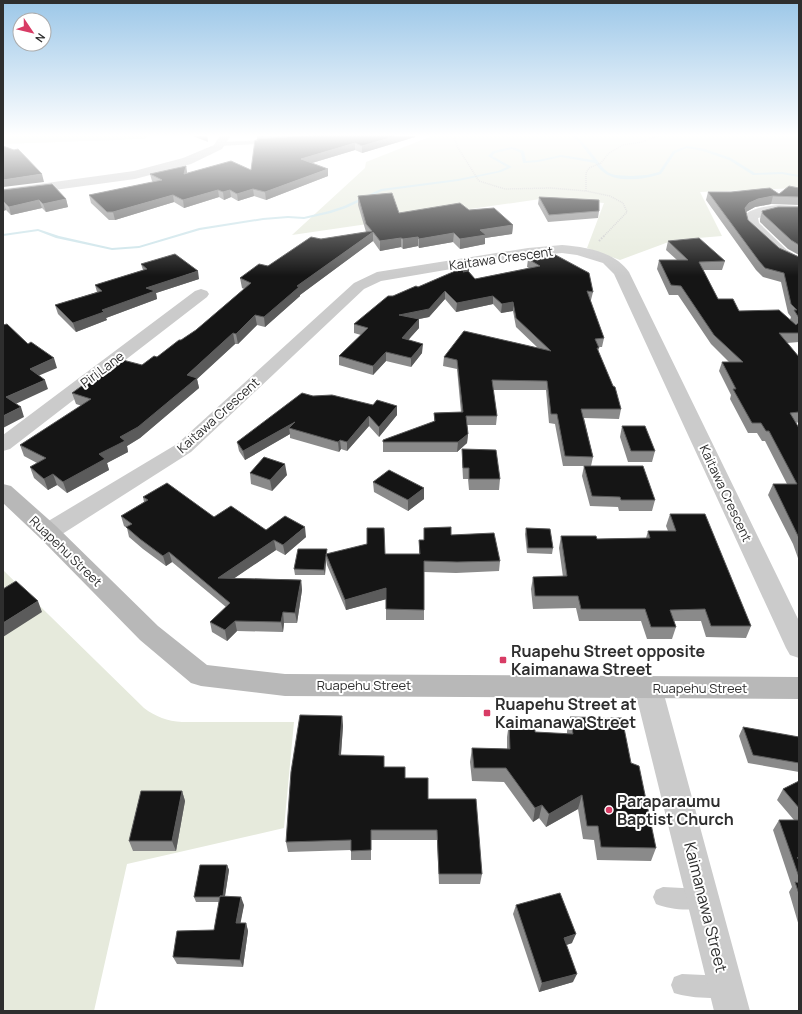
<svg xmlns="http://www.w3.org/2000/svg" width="802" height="1014" font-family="Manrope,sans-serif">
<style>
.green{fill:#e6eadc}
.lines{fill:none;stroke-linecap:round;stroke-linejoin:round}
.stream{fill:#cae3e9;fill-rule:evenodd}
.path-far1{stroke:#cbcbcb;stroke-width:1.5;stroke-dasharray:1 1;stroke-linecap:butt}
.path{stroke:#cbcbcb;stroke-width:2;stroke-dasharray:1.5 1.5;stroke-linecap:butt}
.lane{fill:#cbcbcb;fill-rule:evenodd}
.street{fill:#cbcbcb;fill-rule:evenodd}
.secondary{fill:#b8b8b8;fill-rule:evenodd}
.wall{fill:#8a8a8a}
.shaded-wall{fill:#5b5b5b}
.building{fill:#151515;stroke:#5b5b5b}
.poi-dot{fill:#d83c65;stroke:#fff;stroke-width:1.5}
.labels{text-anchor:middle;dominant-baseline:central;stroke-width:4;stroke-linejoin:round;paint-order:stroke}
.street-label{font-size:13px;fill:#2e2e2e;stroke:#fff}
.near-poi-label{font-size:16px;font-weight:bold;fill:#2e2e2e;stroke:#fff;text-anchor:start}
.near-street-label{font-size:16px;fill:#2e2e2e;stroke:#fff}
</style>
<rect width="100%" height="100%" fill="#fff"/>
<path class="green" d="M3,134H148L147,137L144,139L3,144Z
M437,134H799V188L700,192L722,236L674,240L620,260L587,248L604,203L547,198L292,235L365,168L366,162Z
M3,570L144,708C156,717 167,721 182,722H294L284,828L127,864L94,1011H3Z"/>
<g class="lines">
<path class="stream" d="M570,134H574L586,146L604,169L609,173L615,175L631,176L647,175L659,172L673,151L687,146L705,149L731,158L755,173L782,172L799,175V177L782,174L753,175L729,160L703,151L687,148L675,153L661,174C645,179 622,183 606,174C601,171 598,167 595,163L561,157L538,162L523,163L521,153L512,149L495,153L492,156L512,167L501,172L458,181L382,191L346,208L331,213L304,219L288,218L263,220L200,230L139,248L112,250L56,238L38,231L3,236V234L38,229L59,236L112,248L139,246L199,228L263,218L288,216L304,217L329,211L344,206L381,189L458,179L498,171L507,167L488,156L493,151L512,147L524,151L526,161L538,160L561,155L593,160L580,143Z"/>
<path class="path-far1" d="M453,134L458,148L479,181L505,189L551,188L586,191L610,196L623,203L627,212L603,237
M586,191V173L589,168L601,163L609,153L623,145L642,142L662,134"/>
<path class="path" d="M599,241L604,236"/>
<path class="lane" d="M272,140L274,141V143L220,146L217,144L220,142Z
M663,887L702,889L709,892L712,899L709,906C695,912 670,910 656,904L653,897L656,890Z
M682,974L726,976L734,979L737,987L734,995C720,1000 688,998 674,993L671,985L674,977Z"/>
<path class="street" d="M221,134H232L222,149L191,164L135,179L3,197V189L134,171L183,158L214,145Z
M780,205L799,206V214H775L758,218L759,223L787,250L799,257V267L777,256L747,227L744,216C751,207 770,206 780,205Z
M562,245C585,247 614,251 629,272L799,621V658L790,655L786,648L614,274L603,263L577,255L562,253L528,256L381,281L364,289L191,452L56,538L48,540L40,538L37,532L40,526L177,444L354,283L377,272L528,248Z
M201,289L207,291L209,294L207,297L10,449L3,451V435L195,291Z
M648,676L658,679L662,687L750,1011H714L634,687L638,679Z"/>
<path class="secondary" d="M3,484L11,486L56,526L158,626L207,665L285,674L799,677V699L285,696L201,686L191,683L140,640L40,538L3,503Z"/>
</g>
<path class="wall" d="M188,134H207L208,142Z
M257,134H415V137L362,153L355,150L312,163L328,176L266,200L254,196L238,201L231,197L224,200L219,197L184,208L174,202L115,220H109L91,203L89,195L153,182L152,181L150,174L186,166L187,173L251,170L257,139Z
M799,188V205L771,204L755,207L746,212L748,220L779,248L799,257V342L787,343L799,357V422L796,423L799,428V561L793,544L768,495L773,484H787L765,441H762L757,433H748L730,399L731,395L719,371L722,362H729L711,344L678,295H669L657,269L659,260H677L666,250L668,241L725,261L722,270H703L718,299L739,311L792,321L790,320L791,317L788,313L781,282L763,277L756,270L706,200L708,192L779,194Z
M3,190L66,199L68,207L46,212L42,208L11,215L6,210L3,211Z
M358,196L399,213L469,210L513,225L512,234L485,238V244L460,249L453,242L419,248L418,246L403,249L401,247L380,251L373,241L300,295V296L265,327L257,325L238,344H235L197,379L199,388L140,438L127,446L128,452L107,463L109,470L67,493L57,485L48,490L34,478L30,467L37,463L24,456L20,445L82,406L76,404L72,393L142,365L157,357L196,330L244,289L242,288L240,278L268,266L321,239L366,232L358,205Z
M539,197L599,211L598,218L548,222L538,204Z
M799,207V255L788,249L760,222V219L762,211Z
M528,259L593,292L591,300H590L604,338L602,347H599L598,352L621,409L619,419L584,418L593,457L591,466H563L555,424L549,423L546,390H493L497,416L496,425H467L468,434L467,443L457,452H383V440L434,422V413L461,412L457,369L443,366L444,357L538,348L516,327L513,311L501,313L493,304L456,312L445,299L429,317L419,319V328L408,340L422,353L411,367L386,361L373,375L339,365V356L361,335L354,333V324L393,296L418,287L469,272L475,279L529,268L527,267Z
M141,264L199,279L156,293L157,299L106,318L107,320L76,332L58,314L55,305L97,292L95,285L143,270Z
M313,396L373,405L397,406V415L379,437L369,426L347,451L341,449L339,452L290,438V434L245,460L239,451L237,442Z
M622,426L655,451L652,462H628L620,437Z
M462,449L500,479L499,490H469L468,479H463L462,460Z
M584,466L655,500L652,511H619L618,507L590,506L582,476Z
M250,473L287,475L272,491L251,484Z
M373,482L424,488V499L408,511L374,492Z
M143,497L214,517L266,530L306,537L285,555L276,550L234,578L301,580L302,590L297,623H284L283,632L237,631L227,641L212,632L210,622L226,607L172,562L166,566L143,549L129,537L127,528L124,526L121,516L144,502Z
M670,514L751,626L746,638L706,637L701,621H674L676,627L672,639H647L641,621H579L576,608L533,609L531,589L533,577H563L559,548L561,536L597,539L646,538L648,531H668L666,526Z
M424,528L451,535L500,561L499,571L456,573L424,572V620H386V599L346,610L327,565L326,560L325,575H295L294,569L327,549V554H419V540H424Z
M526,528L553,548L552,554L527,553L525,534Z
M342,716L343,726L341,755L384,767L405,778L428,799L482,874L480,884H439L437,840H371V860H351V850L288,852L286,842Z
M570,717L631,763L656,848L651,861L597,860L594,840L583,839L578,809L546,827L539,818L533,822L504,782L472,781L470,762L472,748L507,749V737L509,723L535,732L567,734V731Z
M743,727L799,737V772L748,763L739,736Z
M799,781V926L789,892L792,887L773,830L779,820H794L777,800L783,789Z
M182,791L185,801L176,851H133L129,841Z
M227,865L229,870L225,896L244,905L240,923H246L248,931L243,967L177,964L173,957L214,930L219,902H196L194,897Z
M516,905L572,943L566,945L573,982L539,992L513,914Z"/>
<path class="shaded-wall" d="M403,134H415V137L362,153V146Z
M355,143V150L302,166L301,159Z
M186,166L187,173L185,181L184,174Z
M328,169V176L266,200L265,192Z
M42,174L44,182L3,187V180Z
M253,189L254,196L238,201L237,194Z
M218,190L219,197L184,208L183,200Z
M230,190L231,197L224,200L223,192Z
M173,195L174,202L115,220L113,212Z
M773,196L771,204L755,207L746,212L743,216L745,208L749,203L758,199Z
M66,199L68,207L46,212L43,204Z
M39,200L42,208L11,215L9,207Z
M3,202H4L6,210L3,211Z
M513,225L512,234L485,238V244L460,249V239L480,230Z
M373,232V241L300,295V296L265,327L264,317L297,286Z
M454,233L453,242L419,248V239Z
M418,237V246L403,249V239Z
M401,238V247L380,251V241Z
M469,265V274L463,272Z
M198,271L199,279L156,293L157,299L106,318L107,320L76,332L73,323L146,288Z
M445,291V299L429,317L399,323V315Z
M493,296V304L456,312L457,303Z
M513,302V311L501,313L502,304Z
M255,315L257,325L238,344L236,334Z
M419,319V328L402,347V338Z
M233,333L235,344L197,379L199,388L140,438L127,446L128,452L107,463L109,470L67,493L63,482L99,454L120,437Z
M423,344L422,353L411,367V358Z
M386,352V361L373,375V366Z
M54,358L57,368L33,378L30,369Z
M45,380L48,389L9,407L6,397Z
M397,406V415L379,437V427Z
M21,407L24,417L3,428V416Z
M369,416V426L347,451V442Z
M295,422L289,428L290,434L245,460L243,451Z
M468,434L467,443L457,452L458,442Z
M340,440L341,449L339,452L338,442Z
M285,464L287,475L272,491L270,480Z
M53,474L57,485L48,490L44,479Z
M424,488V499L408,511V500Z
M305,527L306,537L285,555L283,545Z
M274,540L276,550L220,588L218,578Z
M169,552L172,562L166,566L163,556Z
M326,555V560L325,575L324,570Z
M301,580L302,590L297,623L295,613Z
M386,588L387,599L346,610L345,600Z
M38,601L42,612L3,637V623Z
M283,612L284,623L283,632L281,622Z
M235,621L237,631L227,641L225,630Z
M342,716L343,726L340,766L339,755Z
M182,791L185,801L176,851L172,841Z
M582,795L578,809L546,827L549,814Z
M542,805L539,818L533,822L535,808Z
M227,865L229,870L224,902L223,897Z
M241,897L244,905L239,931L236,923Z
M246,923L248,931L243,967L240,960Z
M576,934L572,943L561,947L564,938Z
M577,974L573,982L539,992L542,983Z"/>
<path class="building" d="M324,134H403L362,146L355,143L301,159L328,169L265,192L253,189L237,194L230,190L223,192L218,190L183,200L173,195L113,212H107L89,195L162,180L150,174L186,166L184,174L231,161L251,170L255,140L257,141V139Z
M3,146L14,150L18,149L42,174L3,180Z
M52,184L66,199L43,204L39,200L9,207L4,202H3V190Z
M789,186L799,188V197L773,196L758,199L749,203L745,208L748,220L779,248L799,257V318L794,310H797L791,304L784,273L765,268L759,261L708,192H731L770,188L779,194Z
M392,193L399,213L460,203L469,210L494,208L513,225L480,230L486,235L460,239L454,233L419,239L418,237L403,239L401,238L380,241L373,232L297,286L299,287L264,317L255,315L236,334L233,333L187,375L197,378L138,427L120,437L125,441L99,454L105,459L63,482L53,474L44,479L30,467L46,458L20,445L91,399L72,393L119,359L142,365L154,356L157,357L179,340H181L196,330L251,283L240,278L259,264L268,266L311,237L321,239L372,231L366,224L358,196Z
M539,197L599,200V211L549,215Z
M778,207H799V245L791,240L763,214L762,211Z
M699,238L725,261L699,262L718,299H733L739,311L779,310L796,325L799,322V333H779L799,357V412L790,413L799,428V538L773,484H797L769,431H766L761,423H752L733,389H736L722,362H743L714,335L681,286L671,285L659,260H688L668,241Z
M550,252L589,273L593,292L587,291L604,338L595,339L599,348H597L613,386L615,387L621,409H581L593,457L565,456L557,414H551L547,381L492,380L497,416H466L468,434L458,442H383V440L435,421L434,413L463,412L457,360L444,357L464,331L551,351L516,318L513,302L502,304L493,296L457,303L445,291L429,309L399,315L419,319L402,338L423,344L411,358L386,352L373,366L339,356L368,328L354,324L388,296H393L416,286L418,287L469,265L463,272L468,271L475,279L540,266L528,259Z
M175,254L198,271L146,288L155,291L102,310L104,312L73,323L55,305L102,291L95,285L147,269L141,264Z
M7,324L28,344L31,342L54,358L30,369L45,380L6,397L21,407L3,416V325Z
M302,393L313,396L332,395L373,405L377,400L397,406L379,427L369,416L347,442L340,440L338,442L289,428L295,422L243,451L237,442Z
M622,426H645L655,451H631Z
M462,449L496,450L500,479H469V468H463Z
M264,457L285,464L270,480L250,473Z
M584,466H643L655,500H621L620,497L592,496Z
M389,470L424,488L408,500L373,482Z
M167,483L214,517L231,506L266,530L285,516L305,527L283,545L274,540L218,578L301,580L295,613L283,612L281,622L235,621L225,630L210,622L230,603L169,552L163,556L140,539L126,527L132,524L121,516L148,500L143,497Z
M670,514H705L751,626H711L705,609L670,610L676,627H651L645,609H581L578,596H535L533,577L567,576L561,536H596L597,539L650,538L648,531H676Z
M451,527V535L494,533L500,561L457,562L424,561V610L386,609V588L345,600L326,554L367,544V528H384L385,554H420L419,540H424V528Z
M526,528L550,529L553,548H528Z
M298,549H327L324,570L294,569Z
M16,581L38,601L3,623V589Z
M300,715L342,716L339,755L384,756V767H405V778H428V799H476L482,874H439L437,830H371V850L351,851V840L286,842L291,772Z
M570,717L622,718L631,763L639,766L656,848L601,847L598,826H587L582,795L549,814L542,805L535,808L506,768H474L472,748L510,749L509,723L535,725V732L573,734Z
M743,727L799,737V763L753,755Z
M799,781V808L783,789Z
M141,791H182L172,841H129Z
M779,820H799V857L797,858H799V877Z
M200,865H227L223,896H220V897H194Z
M795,882L799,883V894Z
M560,893L576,934L564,938L577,974L542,983L516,905Z
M220,896L241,897L236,923H246L240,960L173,957L177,931L214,930Z"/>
<linearGradient id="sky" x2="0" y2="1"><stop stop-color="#9cc7e8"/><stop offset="0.49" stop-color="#fff"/><stop offset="1" stop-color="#fff" stop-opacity="0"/></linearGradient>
<rect width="802" height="276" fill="url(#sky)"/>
<g class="poi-dot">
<rect x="499" y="656" width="8" height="8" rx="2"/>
<rect x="483" y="709" width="8" height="8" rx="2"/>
<circle cx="609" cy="810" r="4"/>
</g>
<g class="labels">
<g class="street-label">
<text transform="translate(501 258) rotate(-8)">Kaitawa Crescent</text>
<text transform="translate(102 369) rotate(-37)">Piri Lane</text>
<text transform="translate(218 415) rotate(-42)">Kaitawa Crescent</text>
<text transform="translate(726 493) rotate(65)">Kaitawa Crescent</text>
<text transform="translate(66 551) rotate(44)">Ruapehu Street</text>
<text x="364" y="685">Ruapehu Street</text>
<text x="700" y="688">Ruapehu Street</text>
</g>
<g class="near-poi-label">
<text x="511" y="651">Ruapehu Street opposite<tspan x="511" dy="18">Kaimanawa Street</tspan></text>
<text x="495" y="704">Ruapehu Street at<tspan x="495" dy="18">Kaimanawa Street</tspan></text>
<text x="617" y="801">Paraparaumu<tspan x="617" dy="18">Baptist Church</tspan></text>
</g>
<g class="near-street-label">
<text transform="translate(706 907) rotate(76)">Kaimanawa Street</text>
</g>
</g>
<rect width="802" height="1014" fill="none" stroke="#2e2e2e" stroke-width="8"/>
<g transform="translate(32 32) rotate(125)"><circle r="19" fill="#ffffff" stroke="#ababab"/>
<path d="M0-3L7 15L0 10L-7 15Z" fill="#d83c65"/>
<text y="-6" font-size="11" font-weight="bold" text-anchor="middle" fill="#2e2e2e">N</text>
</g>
</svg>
